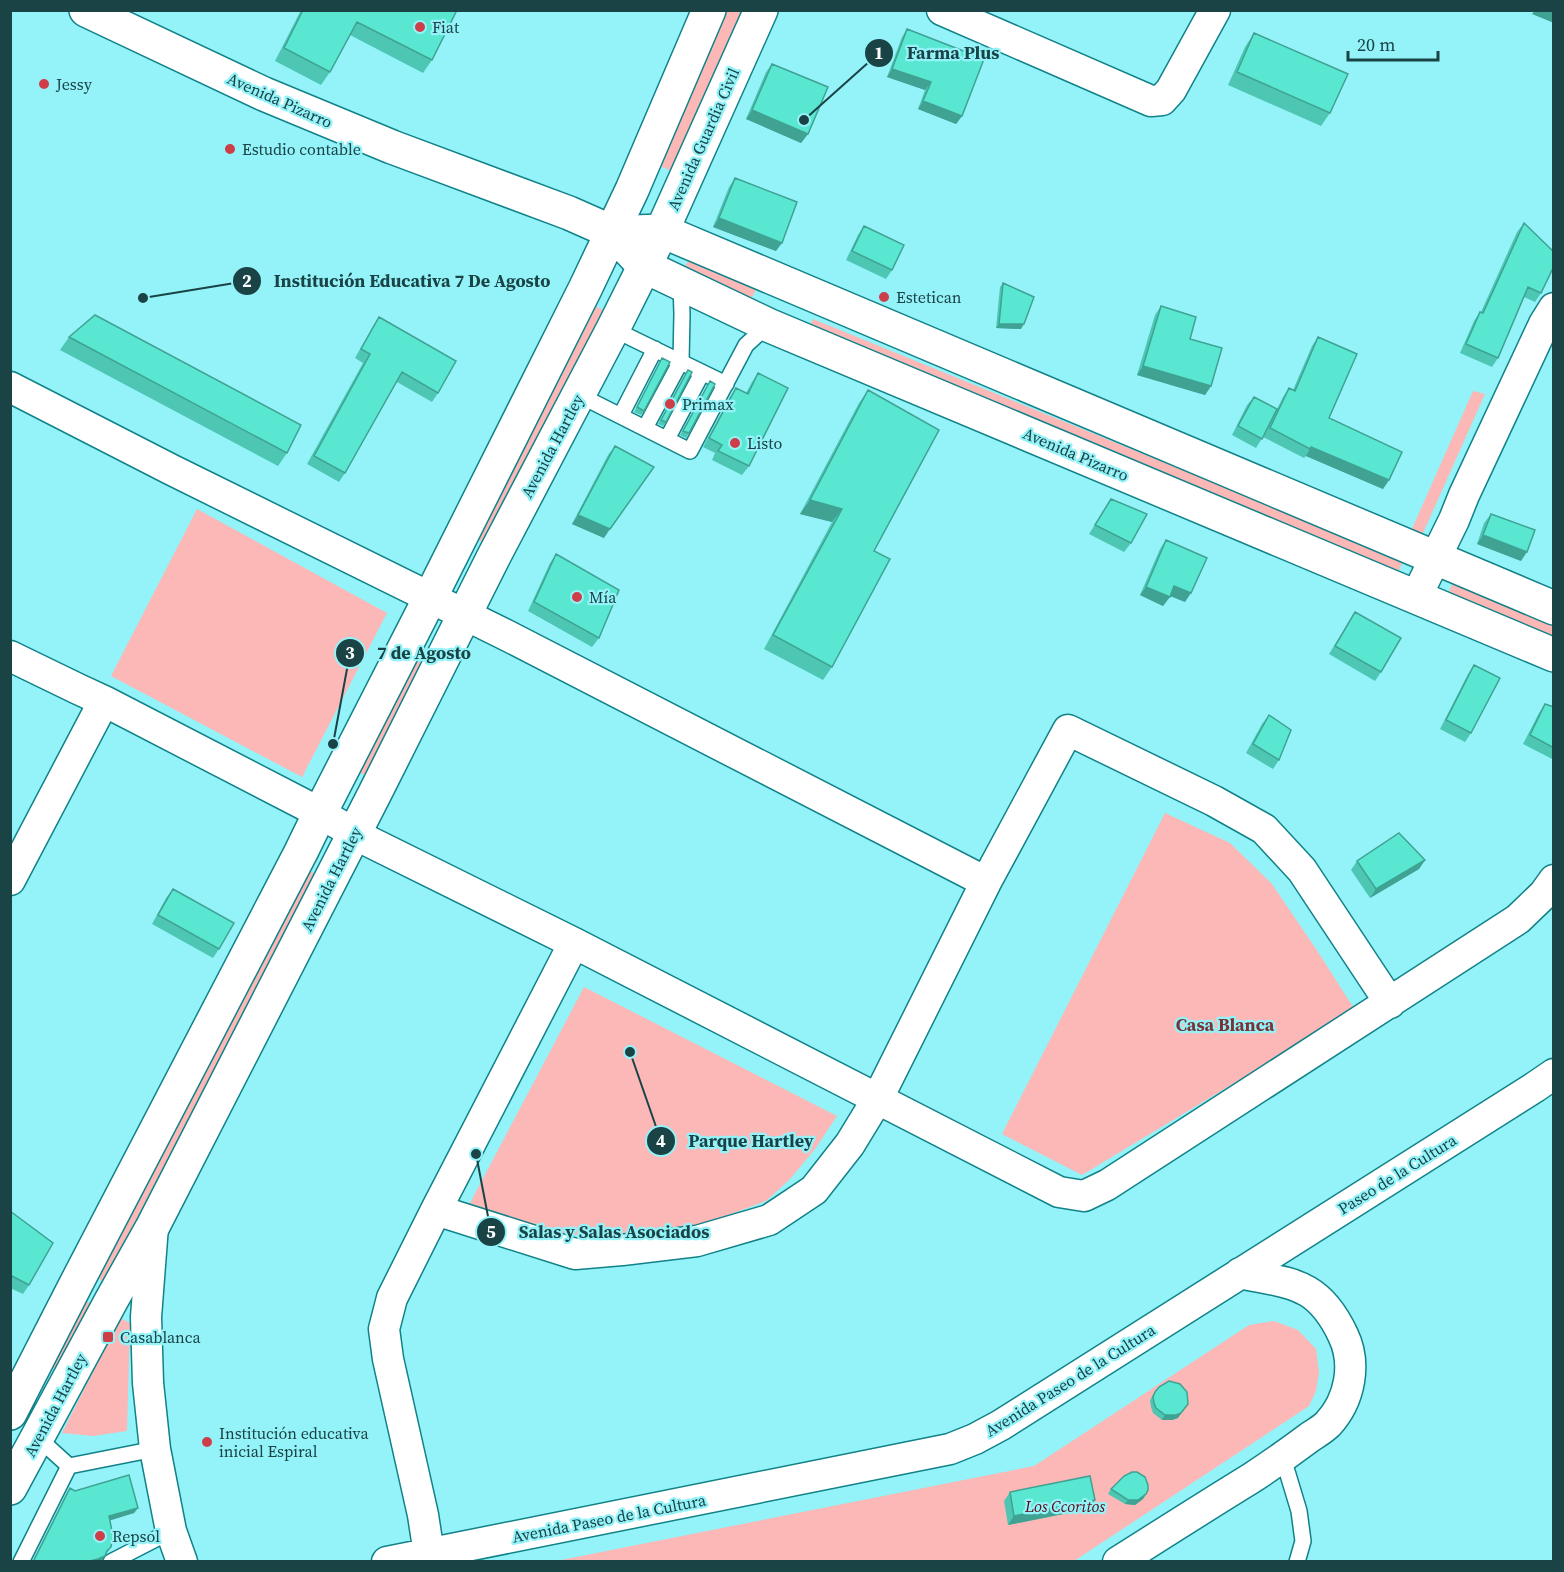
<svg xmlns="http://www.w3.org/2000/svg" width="1564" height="1572" font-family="'Source Serif 4',serif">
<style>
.green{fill:#fcb8b6}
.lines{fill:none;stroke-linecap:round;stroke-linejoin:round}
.lane-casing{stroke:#118288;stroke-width:18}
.street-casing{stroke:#118288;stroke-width:33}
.secondary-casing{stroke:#118288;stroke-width:36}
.primary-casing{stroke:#118288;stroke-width:36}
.lane{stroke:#fff;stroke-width:15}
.street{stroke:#fff;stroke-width:30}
.secondary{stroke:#fff;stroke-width:33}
.primary{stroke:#fff;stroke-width:33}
.wall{fill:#4dc7b4}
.shaded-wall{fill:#3fa292}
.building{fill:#5ae7d1;stroke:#3fa292;stroke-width:1.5}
.poi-dot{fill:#ce3e48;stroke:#94f3f9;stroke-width:2}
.labels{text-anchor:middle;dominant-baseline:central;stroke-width:4.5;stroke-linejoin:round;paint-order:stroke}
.poi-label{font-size:16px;fill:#1a4346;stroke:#94f3f9;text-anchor:start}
.street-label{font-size:16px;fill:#1a4346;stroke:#94f3f9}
.park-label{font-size:16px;font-style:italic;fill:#5a0914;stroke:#94f3f9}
.neighbourhood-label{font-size:18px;font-weight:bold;fill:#7a3234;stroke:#94f3f9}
.leader{fill:none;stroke:#1a4346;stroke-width:2}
.callout-dot{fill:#1a4346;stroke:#94f3f9;stroke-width:2}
.mark-label{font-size:18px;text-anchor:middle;font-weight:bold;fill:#fff}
.callout-label{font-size:18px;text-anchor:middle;font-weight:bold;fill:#1a4346;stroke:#94f3f9;stroke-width:4.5;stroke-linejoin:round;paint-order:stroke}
</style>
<rect width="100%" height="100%" fill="#94f3f9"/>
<path class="green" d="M726,11H744L674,172L660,166Z
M689,259L756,290L751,299L684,269Z
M591,304L605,311L488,545L475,538Z
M813,319L1403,560L1399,571L808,330Z
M1473,391L1485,394L1423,533L1411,531Z
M197,509L387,613L302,777L111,676Z
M1453,583L1553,626V639L1448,593Z
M413,659L424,665L367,776L356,771Z
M1165,813L1230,843L1272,884L1318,952L1355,1010L1082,1175L1002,1134Z
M305,869L316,874L103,1283L96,1274Z
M584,987L837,1116L815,1149L790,1179L766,1201L690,1229L596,1237L536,1231L469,1205Z
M85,1300L91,1304L55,1369L51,1368Z
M120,1318L130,1323L127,1431L93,1436L62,1433Z
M1274,1321L1298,1330L1316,1349L1319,1372L1316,1391L1309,1406L1074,1561L551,1562L1034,1466L1249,1325Z"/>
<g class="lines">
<defs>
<path id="lane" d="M613,329L726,384
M579,395L690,451L746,345L768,325
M621,415L655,349
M645,428L681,361L682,314L681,283
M667,439L702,373
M1283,1458L1299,1511L1303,1541L1297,1562
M69,1466L155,1449
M21,1562L69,1466L37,1437
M111,1562L171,1531"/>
<path id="street" d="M942,10L1151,101L1162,100L1171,90L1215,10
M10,387L172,470L508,636L986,882
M1416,597L1454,520L1464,495L1544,324L1554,308
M10,656L78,689L104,701L305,805L370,842L574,943L1059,1192L1084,1196L1107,1185L1518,919L1544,894L1554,880
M10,880L104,701
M436,1210L575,1254L622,1250L697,1241L769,1220L814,1190L850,1144L878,1098L986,882L1068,730L1214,801L1264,829L1302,870L1390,1003
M153,1226L146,1317L148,1383L155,1449L171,1531L182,1562
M429,1554L423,1515L388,1359L384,1329L392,1298L436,1210L574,943
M387,1562L950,1449L975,1439L1001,1425L1535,1087L1554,1074
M1118,1562C1162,1534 1206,1506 1250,1479C1270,1466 1290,1452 1310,1437C1316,1433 1323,1429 1328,1424C1350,1400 1357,1364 1343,1335C1318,1282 1292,1284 1240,1273"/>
<path id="secondary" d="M86,10L264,94L392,147L569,213L612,232L644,266L768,325L1554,655
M633,232L662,231L1554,608"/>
<path id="primary" d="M10,1413L76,1284L301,852L320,813L430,598L585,289L632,190L709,10
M10,1488L111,1301L153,1226L375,793L494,556L613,329L662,231L761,10"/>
</defs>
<use href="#lane" class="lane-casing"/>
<use href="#street" class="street-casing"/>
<use href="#secondary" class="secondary-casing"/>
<use href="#primary" class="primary-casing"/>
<use href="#lane" class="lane"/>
<use href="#street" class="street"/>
<use href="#secondary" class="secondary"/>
<use href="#primary" class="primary"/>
</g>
<path class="wall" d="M301,10H457L432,60L423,73L350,35L330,72L321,85L275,61Z
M907,29L962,116L956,124L918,109L925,90L887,77L902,37Z
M1254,33L1330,113L1321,126L1228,85L1245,47Z
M772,64L808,134L801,143L746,119L766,72Z
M735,178L776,251L713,227L729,187Z
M1524,223L1541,293L1535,302L1524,297L1498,358L1492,367L1460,353L1474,321L1480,312H1481L1517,232Z
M864,226L892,270L886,279L846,260L858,235Z
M1003,283L1021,329L996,328L1000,287Z
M1161,306L1211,386L1205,395L1137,375L1155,315Z
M379,317L438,393L432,402L397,382L345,473L339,482L307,464L363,363L355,358L373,326Z
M69,337L287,453L278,466L60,350Z
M1318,337L1329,418L1389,480L1383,489L1306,456L1304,458L1263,437L1256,448L1232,435L1247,405L1254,397L1277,409L1283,397L1289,388L1293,390L1312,346Z
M662,358L644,411L641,415L634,412Z
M688,370L666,422L663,426L658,424Z
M758,373L749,466L742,475L712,460L715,453L703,447L730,397L736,388L746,393L752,382Z
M710,381L689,433L686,438L680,435Z
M868,390L874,551L832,667L823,680L764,649L832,522L800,514L859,403Z
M615,446L604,538L572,524L608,455Z
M1111,499L1131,543L1124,552L1089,534Z
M1491,514L1521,561L1477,544L1484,523Z
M1166,540L1185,602L1170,596L1163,606L1140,595L1160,549Z
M556,554L599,638L592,647L528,611L550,563Z
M1355,612L1381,672L1375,681L1329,654Z
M1474,665L1471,733L1465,742L1440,729L1468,674Z
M1545,704L1554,707V760L1523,744L1539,713Z
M1269,715L1279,760L1273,769L1246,753L1262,724Z
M1425,860L1419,869L1370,898L1351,870L1357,861Z
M173,889L219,949L213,958L152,924L166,898Z
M10,1211L29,1285L23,1294L10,1288Z
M1159,1387L1178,1418L1172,1420H1162L1153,1413L1151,1407L1150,1401L1152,1396Z
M70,1488L75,1491L138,1508L134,1513L110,1520L111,1547L101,1561L32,1562L66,1494Z
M1111,1489L1146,1494L1143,1499L1135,1505L1125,1504L1108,1494Z
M1010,1492L1095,1500L1088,1509L1008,1525L1004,1501Z"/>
<path class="shaded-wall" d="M1535,10H1554V23L1532,14Z
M892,69L931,82L925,90L887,77Z
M923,101L962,116L956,124L918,109Z
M752,110L808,134L801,143L746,119Z
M719,218L782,243L776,251L713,227Z
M999,324H1024L1021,329L996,328Z
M1143,366L1211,386L1205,395L1137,375Z
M1311,447L1389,480L1383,489L1306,456Z
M810,500L842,509L832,522L800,514Z
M578,515L610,529L604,538L572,524Z
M1483,535L1527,552L1521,561L1477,544Z
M1174,586L1191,593L1185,602L1168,595Z
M1146,587L1170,597L1163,606L1140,595Z
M1425,860L1419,869L1370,898L1376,889Z
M1188,1404L1178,1418L1172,1420H1162L1165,1415Z
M1146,1494L1143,1499L1135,1505L1125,1504L1128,1500Z
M1095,1500L1088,1509L1008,1525L1014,1516Z
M138,1508L134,1513L105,1522L109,1516Z
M105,1556L100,1562H86Z"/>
<path class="building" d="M303,10H457L432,60L357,22L330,72L284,48Z
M907,29L984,59L962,116L923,101L931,82L892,69Z
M1254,33L1348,74L1330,113L1237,72Z
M772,64L828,87L808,134L752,110Z
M735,178L797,202L782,243L719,218Z
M1524,223L1554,252V266L1541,293L1528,287L1498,358L1466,344L1480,312L1483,313Z
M864,226L904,245L892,270L852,251Z
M1003,283L1034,297L1024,324H999Z
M1161,306L1196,317L1190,339L1222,348L1211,386L1143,366Z
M95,315L301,425L287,453L69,337Z
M379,317L456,361L438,393L402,372L345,473L314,456L370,354L361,349Z
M1318,337L1357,354L1329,418L1402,452L1389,480L1311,447L1310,449L1270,428L1289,388L1295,391Z
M662,358L670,362L644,411L637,407Z
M688,370L692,372L666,422L661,420Z
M758,373L788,388L749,466L718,451L722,445L709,438L736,388L748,394Z
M710,381L715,384L689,433L683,431Z
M868,390L939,430L874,551L890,559L832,667L773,635L842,509L810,500Z
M1254,397L1277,409L1262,439L1238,426Z
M615,446L654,467L610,529L578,515Z
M1111,499L1147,514L1131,543L1095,525Z
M1491,514L1535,530L1527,552L1483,535Z
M1166,540L1207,558L1191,593L1174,586L1170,597L1146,587Z
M556,554L619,590L599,638L534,602Z
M1355,612L1401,638L1381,672L1335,646Z
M1474,665L1500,678L1471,733L1446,720Z
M1545,704L1554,707V748L1530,735Z
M1269,715L1291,730L1279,760L1253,744Z
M1399,833L1425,860L1376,889L1357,861Z
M173,889L234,923L219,949L158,915Z
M10,1211L53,1243L29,1285L10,1275Z
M1169,1381L1180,1384L1187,1392L1188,1404L1181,1413L1176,1415H1165L1156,1408L1154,1403L1153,1397L1155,1392L1159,1387Z
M1132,1472H1137L1145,1477L1148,1485V1490L1146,1494L1138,1500H1128L1111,1489L1124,1476Z
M129,1475L138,1508L109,1516L113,1536L111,1547L107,1551L105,1556L98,1559L86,1562H33L70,1488L75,1491Z
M1090,1476L1095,1500L1014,1516L1010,1492Z"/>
<g class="poi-dot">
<circle cx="420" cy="27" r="6"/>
<circle cx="44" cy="84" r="6"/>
<circle cx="230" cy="149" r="6"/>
<circle cx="884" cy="297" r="6"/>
<circle cx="670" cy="404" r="6"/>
<circle cx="735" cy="443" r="6"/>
<circle cx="577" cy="597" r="6"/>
<rect x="102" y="1331" width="12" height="12" rx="3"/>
<circle cx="207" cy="1442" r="6"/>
<circle cx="100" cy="1536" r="6"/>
</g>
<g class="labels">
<g class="poi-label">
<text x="432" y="27">Fiat</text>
<text x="56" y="84">Jessy</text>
<text x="242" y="149">Estudio contable</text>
<text x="896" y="297">Estetican</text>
<text x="682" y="404">Primax</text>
<text x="747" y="443">Listo</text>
<text x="589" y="597">Mía</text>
<text x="120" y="1337">Casablanca</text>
<text x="219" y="1433">Institución educativa<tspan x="219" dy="18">inicial Espiral</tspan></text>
<text x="112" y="1536">Repsol</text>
</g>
<g class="street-label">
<text transform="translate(280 100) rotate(24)">Avenida Pizarro</text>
<text transform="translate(703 139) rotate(-66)">Avenida Guardia Civil</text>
<text transform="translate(552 446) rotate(-62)">Avenida Hartley</text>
<text transform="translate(1076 454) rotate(23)">Avenida Pizarro</text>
<text transform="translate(331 879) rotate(-63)">Avenida Hartley</text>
<text transform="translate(1397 1174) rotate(-32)">Paseo de la Cultura</text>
<text transform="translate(1070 1380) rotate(-32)">Avenida Paseo de la Cultura</text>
<text transform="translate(55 1405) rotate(-62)">Avenida Hartley</text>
<text transform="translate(609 1518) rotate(-11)">Avenida Paseo de la Cultura</text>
</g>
<g class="park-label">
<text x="1065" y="1506">Los Ccoritos</text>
</g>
<g class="neighbourhood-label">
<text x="1225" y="1024">Casa Blanca</text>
</g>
</g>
<path class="leader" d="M804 120L879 53M143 298L247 281M333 744L350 653M630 1052L661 1141M476 1154L491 1232"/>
<g class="callout-dot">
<circle cx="804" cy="120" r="6"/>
<circle cx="143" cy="298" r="6"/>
<circle cx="333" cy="744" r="6"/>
<circle cx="630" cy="1052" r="6"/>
<circle cx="476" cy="1154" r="6"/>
<circle cx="879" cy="53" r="15"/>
<circle cx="247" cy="281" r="15"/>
<circle cx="350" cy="653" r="15"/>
<circle cx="661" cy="1141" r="15"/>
<circle cx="491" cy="1232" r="15"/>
</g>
<g class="mark-label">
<text x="879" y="59">1</text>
<text x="247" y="287">2</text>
<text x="350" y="659">3</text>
<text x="661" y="1147">4</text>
<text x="491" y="1238">5</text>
</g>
<g class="callout-label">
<text x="953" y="59">Farma Plus</text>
<text x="412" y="287">Institución Educativa 7 De Agosto</text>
<text x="424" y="659">7 de Agosto</text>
<text x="751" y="1147">Parque Hartley</text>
<text x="614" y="1238">Salas y Salas Asociados</text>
</g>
<rect width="1564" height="1572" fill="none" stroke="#1a4346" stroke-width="24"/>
<path d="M1348 51v9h90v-9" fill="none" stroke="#1a4346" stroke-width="3"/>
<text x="1357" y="51" font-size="18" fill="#1a4346" stroke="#94f3f9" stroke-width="4.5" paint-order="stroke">20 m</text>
</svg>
